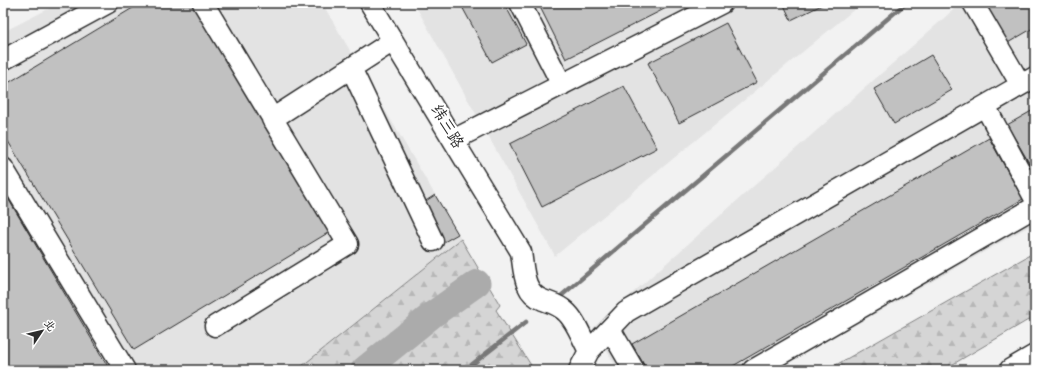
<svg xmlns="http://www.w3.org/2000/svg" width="1038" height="373" font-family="Dekko,'LXGW WenKai TC',sans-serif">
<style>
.built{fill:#e3e3e3}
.forest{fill:url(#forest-firs);stroke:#808080}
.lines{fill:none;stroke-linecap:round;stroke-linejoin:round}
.stream{stroke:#787878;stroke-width:4.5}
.river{stroke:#ababab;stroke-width:27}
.building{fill:#c1c1c1;stroke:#2b2b2b}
.minor-casing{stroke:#2b2b2b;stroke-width:23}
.highway-casing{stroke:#2b2b2b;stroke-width:25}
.minor{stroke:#fff;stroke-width:20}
.highway{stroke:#fff;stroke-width:22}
.labels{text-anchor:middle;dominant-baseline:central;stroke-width:4;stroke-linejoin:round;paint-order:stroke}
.street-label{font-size:16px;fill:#2b2b2b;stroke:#fff}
</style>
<defs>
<pattern id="forest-firs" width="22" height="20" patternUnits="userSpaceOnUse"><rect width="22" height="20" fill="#d5d5d5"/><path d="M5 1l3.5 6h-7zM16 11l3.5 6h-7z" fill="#b7b7b7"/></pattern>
</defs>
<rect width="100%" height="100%" fill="#f2f2f2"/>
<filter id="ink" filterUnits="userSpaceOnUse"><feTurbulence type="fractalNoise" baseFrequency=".025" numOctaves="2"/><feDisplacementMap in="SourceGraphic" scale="8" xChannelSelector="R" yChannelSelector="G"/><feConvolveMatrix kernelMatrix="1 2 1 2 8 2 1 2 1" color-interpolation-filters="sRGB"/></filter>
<g filter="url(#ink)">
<path class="built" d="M60,3H322L461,239L297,370H3V32Z
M414,3H862L555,256Z
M961,3H1035V223L776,370H618L593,328Z"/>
<path class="forest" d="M461,239L500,305L496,310L534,370H297Z
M1035,252V316L943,370H827Z"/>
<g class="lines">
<path class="stream" d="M561,296L906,3
M465,370L526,322"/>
<path class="river" d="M364,370L432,315L477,283"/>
</g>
<path class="building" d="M141,3H193L331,231L134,350L3,133V86Z
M460,3H504L526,44L492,62Z
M538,3H676L566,59Z
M783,3H826L791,20Z
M982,3H1035V27L1006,44Z
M726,23L757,82L679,123L648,63Z
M931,55L952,90L894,124L874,89Z
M624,86L657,148L542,207L510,144Z
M1035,109V173L1007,125Z
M989,138L1023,199L726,370H647L632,344Z
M3,190L110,370H3Z
M435,195L458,234L444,242L421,204Z"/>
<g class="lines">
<defs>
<path id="minor" d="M203,3L348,244L215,326
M370,3L521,252C524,270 523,293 543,300C551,303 559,305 565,311C576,320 582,339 589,351
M520,3L562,85
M973,3L1021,85
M3,60L108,3
M351,68L433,241
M985,106L1035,199
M272,119L393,41
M453,140L722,3
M3,168L125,370
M610,329L634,370
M579,370L589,351L626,312L1035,77
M753,370L1035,207"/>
<path id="highway" d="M1011,370L1035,356"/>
</defs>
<use href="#minor" class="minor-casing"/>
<use href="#highway" class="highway-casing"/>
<use href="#minor" class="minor"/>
<use href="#highway" class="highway"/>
</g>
</g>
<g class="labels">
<g class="street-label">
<text transform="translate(446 127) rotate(59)">纬三路</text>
</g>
</g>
<rect width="1038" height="373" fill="none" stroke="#fff" stroke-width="16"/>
<rect x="8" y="8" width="1022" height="357" fill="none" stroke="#2b2b2b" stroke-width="1.5" filter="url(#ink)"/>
<g transform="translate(42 331) rotate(55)" stroke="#ffffff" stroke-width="3" paint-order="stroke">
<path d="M0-3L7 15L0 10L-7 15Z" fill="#2b2b2b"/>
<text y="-6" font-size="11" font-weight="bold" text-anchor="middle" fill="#2b2b2b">北</text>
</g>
</svg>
